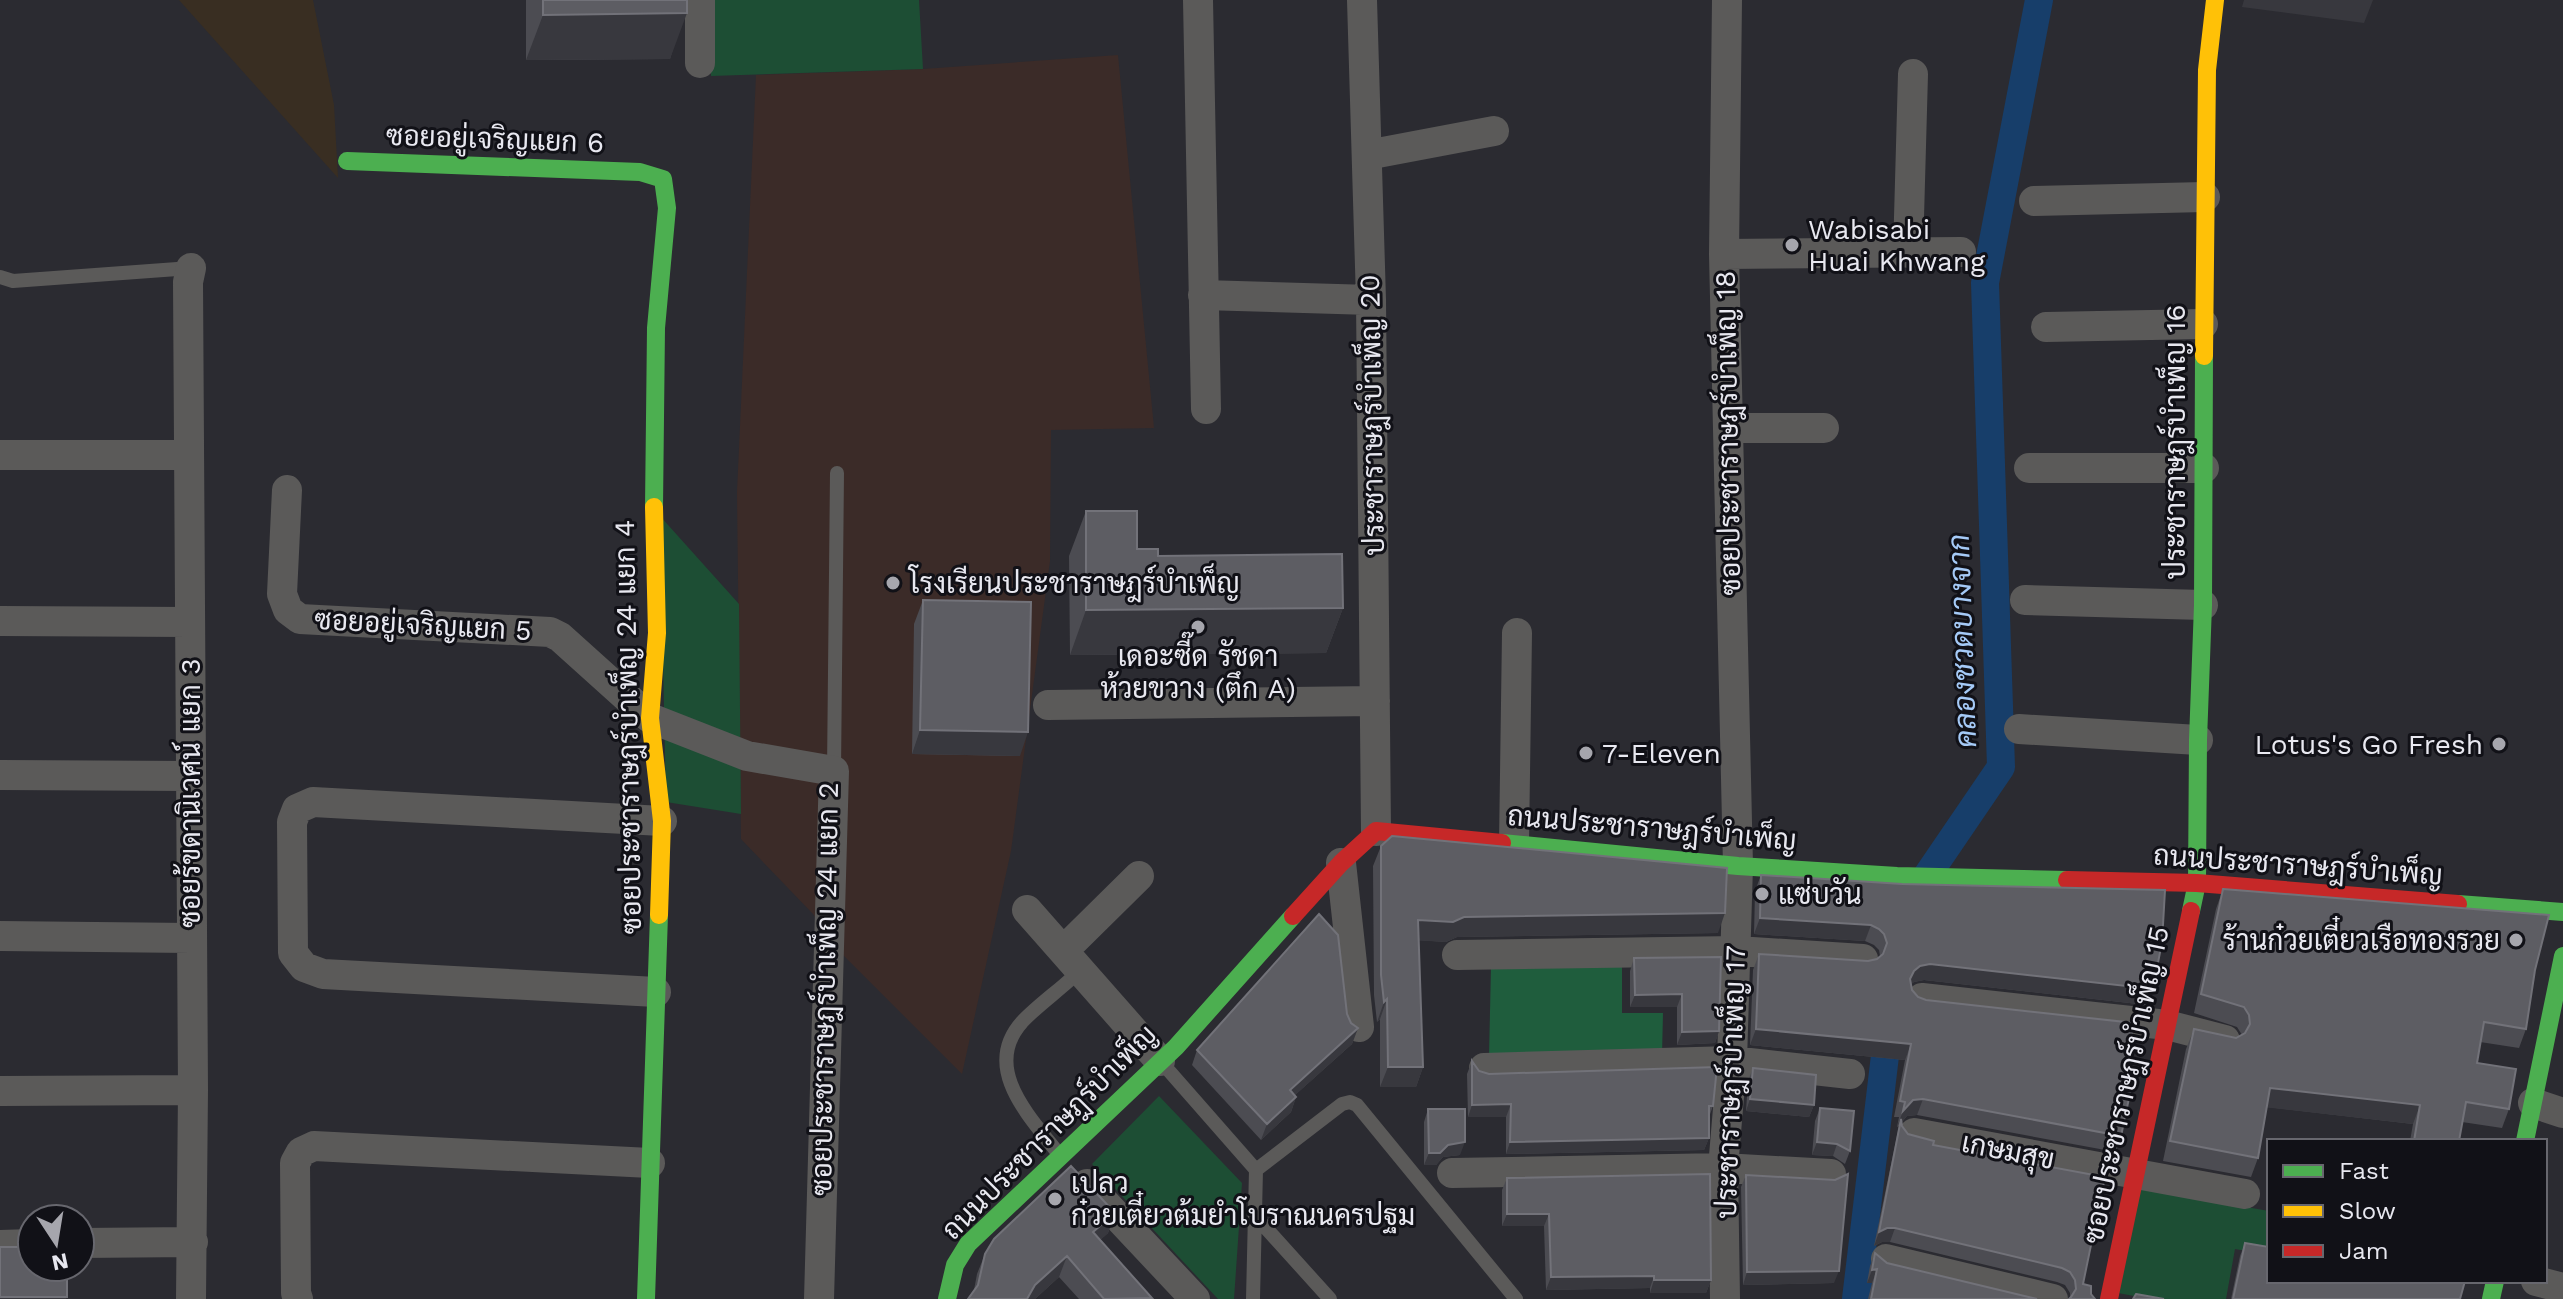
<svg xmlns="http://www.w3.org/2000/svg" width="2563" height="1299" font-family="'Work Sans',Sarabun,sans-serif">
<style>
.commercial{fill:#392e22}
.education{fill:#3b2b28}
.green{fill:#1d4e34}
.forest{fill:#1f5d3d}
.lines{fill:none;stroke-linecap:round;stroke-linejoin:round}
.canal{stroke:#173e6a;stroke-width:28}
.lane{stroke:#5b5a59;stroke-width:14}
.street{stroke:#5b5a59;stroke-width:30}
.fast{stroke:#4caf50;stroke-width:18}
.slow{stroke:#ffc107;stroke-width:18}
.jam{stroke:#c62828;stroke-width:18}
.wall{fill:#4c4c52}
.shaded-wall{fill:#38383e}
.building{fill:#5d5d63;stroke:#727279;stroke-width:2}
.poi-dot{fill:#a6a6ad;stroke:#111117;stroke-width:3}
.labels{text-anchor:middle;dominant-baseline:central;stroke-width:6;stroke-linejoin:round;paint-order:stroke}
.street-label{font-size:28px;fill:#e8e8f0;stroke:#111117}
.poi-label{font-size:28px;fill:#e8e8f0;stroke:#111117;text-anchor:start}
.water-label{font-size:30px;font-style:italic;fill:#a5caf7;stroke:#111117}
</style>
<rect width="100%" height="100%" fill="#2b2b31"/>
<path class="commercial" d="M179,0H313L334,105L338,178Z"/>
<path class="education" d="M1118,55L1154,428L1051,430L1050,561L1011,851L962,1074L838,950L813,914L741,839L737,492L756,75L923,69Z"/>
<path class="green" d="M710,0H919L923,69L711,76Z
M660,516L739,604L741,814L666,802Z
M1159,1096L1242,1183L1234,1299H1218L1092,1164Z
M2137,1188L2269,1211V1255L2235,1249L2226,1299H2150L2118,1293Z"/>
<path class="forest" d="M1622,964V1013H1663L1662,1056L1489,1058L1491,966Z"/>
<g class="lines">
<path class="canal" d="M1920,886L2001,767L1985,283L2039,0
M1856,1299L1889,1022"/>
<path class="lane" d="M0,277L13,281L191,268
M834,771L837,473
M1163,1064L1256,1170L1253,1299
M1058,1153C1030,1117 981,1068 1022,1022C1037,1006 1057,992 1073,977
M1256,1170L1342,1104L1350,1102L1357,1105L1516,1299
M1256,1217L1330,1299"/>
<path class="street" d="M700,0V63
M1198,0L1206,409
M1362,0L1371,300L1376,831
M1367,155L1494,131
M2034,201L2205,197
M1908,253L1913,74
M1724,254L1961,252
M191,268L188,282L193,1090L191,1299
M1203,295L1371,300
M2046,327L2203,324
M1728,428H1824
M0,455H187
M2029,468H2204
M287,490L282,594L288,610L300,619L550,632L560,637L650,718L747,756L834,771L819,1299
M2025,600L2203,605
M0,621L189,622
M1048,705L1375,701
M2019,729L2198,740
M0,775L191,776
M1514,844L1517,633
M1341,863L1359,1027
M1027,910L1160,1061
M0,936L191,938
M1063,951L1139,876
M1457,955L1737,951L1863,959
M656,992L323,974L304,967L293,953L292,822L297,809L313,802L662,821
M1922,998L2167,1025L2225,1040
M1484,1068L1732,1061L1850,1074
M0,1091L193,1090
M2533,1103L2563,1113
M1914,1133L2245,1194
M1452,1173L1723,1168L1831,1174
M1087,1184L1195,1299
M80,1243L193,1242
M0,1245L32,1244
M1886,1259L2053,1299
M2536,1281L2563,1288
M298,1299L296,1293L295,1163L301,1152L314,1146L650,1163
M1725,1299L1723,1168L1732,1061L1738,866L1724,254L1727,0"/>
<path class="fast" d="M347,161L640,172L663,179L667,208L656,328L654,507
M1502,843L1738,866L1897,876L2067,880
M2458,904L2563,912
M2191,911L2197,883L2198,740L2203,605L2204,356
M2525,1141L2563,956
M646,1299L659,915
M947,1299L955,1265L968,1244L1176,1047L1293,916
M2491,1299L2495,1281"/>
<path class="slow" d="M2204,356L2207,70L2215,0
M654,507L657,633L650,718L662,821L659,915"/>
<path class="jam" d="M2067,880L2197,883L2458,904
M1293,916L1341,863L1376,831L1502,843
M2109,1299L2191,911"/>
</g>
<path class="wall" d="M526,0H687L670,59L526,60Z
M1086,511L1137,549L1158,556L1343,608L1326,653L1070,655L1069,556Z
M923,600L1020,756L912,754L914,624Z
M1381,846L1718,933L1457,937L1446,942L1418,940L1423,1067L1416,1087H1380V1019L1377,1022L1374,995L1373,866Z
M1761,875L2147,1005L1924,980L1914,982L1911,984L1912,990L1918,997L2123,1082L2121,1136L2116,1152L1917,1115L1907,1116L1902,1122V1126L1908,1134L1933,1145L2083,1284L2091,1294L2070,1298V1293L2065,1285L2057,1282L1890,1242H1882L1874,1246L1899,1126L1897,1127L1899,1117H1894L1905,1060L1750,1045L1753,970L1759,954L1868,961L1877,959L1880,956L1879,950L1874,945L1865,941L1754,934L1755,891Z
M2223,889L2535,970L2526,1029L2519,1048L2480,1042L2477,1063L2509,1109L2502,1128L2462,1122L2459,1141H2410L2413,1124L2267,1107L2258,1158L2251,1177L2163,1161L2186,1049L2194,1029L2236,1038L2242,1035L2237,1027L2194,1013L2216,909Z
M1721,957L1719,1031L1715,1043L1677,1045V1007H1630V971L1634,958Z
M1347,1014L1351,1023L1358,1028L1352,1044L1295,1095L1296,1097L1291,1112L1261,1140L1192,1065L1197,1050Z
M1472,1061L1479,1071L1489,1074L1713,1106L1709,1117V1138L1704,1150L1506,1154V1117H1468L1467,1074Z
M1753,1068L1814,1105L1809,1117L1746,1111L1748,1081Z
M1820,1108L1850,1151L1845,1164L1833,1156L1812,1155L1815,1121Z
M1428,1109L1460,1155L1443,1157L1436,1165H1424V1122Z
M1746,1175L1834,1283L1743,1285L1741,1187Z
M1507,1178L1711,1280L1706,1293H1650V1288L1546,1290L1544,1226H1502V1190Z
M1115,1213L1108,1233L1100,1240L1152,1299H1079L1059,1277L1035,1299H967L974,1290L977,1274L985,1254Z
M2245,1243L2460,1299H2231L2240,1256Z
M1875,1253L1887,1263L2037,1299H1868L1872,1283H1867L1870,1266Z"/>
<path class="shaded-wall" d="M2244,0H2373L2364,23L2242,7Z
M687,13L670,59L526,60L543,15Z
M1343,608L1326,653L1070,655L1086,610Z
M920,730L1028,732L1020,756L912,754Z
M1725,913L1718,933L1457,937L1446,942L1410,940L1418,920L1464,917Z
M1760,918L1871,925L1865,941L1754,934Z
M1930,964L2153,989L2147,1005L1924,980L1914,982L1908,987L1904,995L1914,971L1920,966Z
M1682,994L1677,1007H1630L1635,995Z
M1387,999L1380,1019L1377,1022L1384,1002Z
M1358,1028L1352,1044L1284,1105L1290,1090Z
M1756,1029L1911,1044L1905,1060L1750,1045Z
M1719,1031L1715,1043L1677,1045L1682,1032Z
M1388,1067H1423L1416,1087H1380Z
M2270,1088L2420,1105L2413,1124L2263,1107Z
M1296,1097L1291,1112L1261,1140L1267,1124Z
M1750,1099L1814,1105L1809,1117L1746,1111Z
M1923,1099L1917,1115L1907,1116L1900,1124L1901,1119L1897,1127L1903,1111L1913,1100Z
M1511,1104L1506,1117H1468L1472,1105Z
M1709,1138L1704,1150L1506,1154L1510,1142Z
M1465,1142L1460,1155L1443,1157L1436,1165H1424L1429,1153L1448,1145Z
M1817,1142L1837,1144L1833,1156L1812,1155Z
M1115,1213L1108,1233L1086,1253L1093,1232Z
M1507,1214H1549L1544,1226H1502Z
M1887,1228H1895L1890,1242H1882L1874,1246L1879,1232Z
M1067,1256L1059,1277L1035,1299H1027L1035,1285Z
M1877,1269L1872,1283H1867L1872,1270Z
M1839,1271L1834,1283L1743,1285L1747,1272Z
M1654,1276L1650,1288L1546,1290L1551,1277Z
M1654,1280H1711L1706,1293H1650Z
M0,1297H67L66,1299H0Z"/>
<path class="building" d="M543,0H687V13L543,15Z
M1086,511H1137V549H1158V556L1342,554L1343,608L1086,610Z
M923,600L1031,602L1028,732L920,730Z
M1392,836L1727,868L1725,913L1464,917L1453,922L1418,920L1423,1067H1388L1387,999L1384,1002L1381,975V846Z
M1761,875L1902,884L2165,890L2162,942L2153,989L1930,964L1920,966L1914,971L1910,979L1912,990L1918,997L1926,1000L2134,1023L2123,1082L2132,1084L2121,1136L1923,1099L1913,1100L1903,1111L1905,1102L1900,1101L1911,1044L1756,1029L1759,954L1868,961L1877,959L1883,954L1887,943L1884,934L1879,929L1871,925L1760,918Z
M2223,889L2549,915L2535,970L2526,1029L2484,1022L2477,1063L2516,1069L2509,1109L2466,1102L2459,1141H2414L2420,1105L2270,1088L2258,1158L2170,1141L2194,1029L2236,1038L2245,1033L2250,1024L2249,1015L2244,1007L2201,994Z
M1319,914L1338,935L1347,1014L1351,1023L1358,1028L1290,1090L1296,1097L1267,1124L1197,1050Z
M1721,957L1719,1031L1682,1032V994L1635,995L1634,958Z
M1472,1061L1479,1071L1489,1074L1717,1067L1713,1106H1709V1138L1510,1142L1511,1104L1472,1105Z
M1753,1068L1816,1075L1814,1105L1750,1099Z
M1820,1108L1854,1111L1850,1151L1837,1144L1817,1142Z
M1428,1109H1465V1142L1448,1145L1440,1153H1429Z
M1901,1119L1902,1126L1908,1134L1934,1141L1933,1145L2105,1177L2083,1284L2091,1286V1294L2095,1299H2069L2071,1297L2076,1289L2075,1280L2070,1272L2062,1268L1895,1228H1887L1879,1232Z
M1071,1166L1115,1213L1093,1232L1152,1298L1104,1299L1067,1256L1035,1285L1027,1299H968L978,1285L985,1254L994,1239Z
M1710,1174L1711,1280H1654V1276L1551,1277L1549,1214H1507V1178Z
M1848,1174L1839,1271L1747,1272L1746,1175L1835,1180Z
M2245,1243L2269,1247V1281H2465L2460,1299H2233Z
M0,1247H32V1267H67V1297H0Z
M1875,1253L1887,1263L2037,1299H1871L1877,1269L1872,1270Z
M2136,1294L2164,1299H2133Z"/>
<g class="poi-dot">
<circle cx="1792" cy="245" r="8"/>
<circle cx="893" cy="583" r="8"/>
<circle cx="1198" cy="627" r="8"/>
<circle cx="2499" cy="744" r="8"/>
<circle cx="1586" cy="753" r="8"/>
<circle cx="1762" cy="894" r="8"/>
<circle cx="2516" cy="940" r="8"/>
<circle cx="1055" cy="1199" r="8"/>
</g>
<g class="labels">
<g class="street-label">
<text transform="translate(495 139) rotate(2)">ซอยอยู่เจริญแยก 6</text>
<text transform="translate(1372 415) rotate(-91)">ประชาราษฎร์บำเพ็ญ 20</text>
<text transform="translate(1728 433) rotate(-91)">ซอยประชาราษฎร์บำเพ็ญ 18</text>
<text transform="translate(2175 442) rotate(-90)">ประชาราษฎร์บำเพ็ญ 16</text>
<text transform="translate(423 625) rotate(3)">ซอยอยู่เจริญแยก 5</text>
<text transform="translate(628 727) rotate(-91)">ซอยประชาราษฎร์บำเพ็ญ 24 แยก 4</text>
<text transform="translate(190 793) rotate(-90)">ซอยร้ขดานิเวศน์ แยก 3</text>
<text transform="translate(1652 828) rotate(5)">ถนนประชาราษฎร์บำเพ็ญ</text>
<text transform="translate(2298 865) rotate(4)">ถนนประชาราษฎร์บำเพ็ญ</text>
<text transform="translate(825 989) rotate(-89)">ซอยประชาราษฎร์บำเพ็ญ 24 แยก 2</text>
<text transform="translate(1731 1082) rotate(-88)">ประชาราษฎร์บำเพ็ญ 17</text>
<text transform="translate(2126 1085) rotate(-78)">ซอยประชาราษฎร์บำเพ็ญ 15</text>
<text transform="translate(1049 1132) rotate(-45)">ถนนประชาราษฎร์บำเพ็ญ</text>
<text transform="translate(2008 1151) rotate(11)">เกษมสุข</text>
</g>
<g class="poi-label">
<text x="1808" y="229">Wabisabi<tspan x="1808" dy="32">Huai Khwang</tspan></text>
<text x="909" y="583">โรงเรียนประชาราษฎร์บำเพ็ญ</text>
<text x="1198" y="656" text-anchor="middle">เดอะซี๊ด รัชดา<tspan x="1198" dy="32">ห้วยขวาง (ตึก A)</tspan></text>
<text x="2483" y="744" text-anchor="end">Lotus's Go Fresh</text>
<text x="1602" y="753">7-Eleven</text>
<text x="1778" y="894">แซ่บวัน</text>
<text x="2500" y="940" text-anchor="end">ร้านก๋วยเตี๋ยวเรือทองรวย</text>
<text x="1071" y="1183">เปลว<tspan x="1071" dy="32">ก๋วยเตี๋ยวต้มยำโบราณนครปฐม</tspan></text>
</g>
<g class="water-label">
<text transform="translate(1962 641) rotate(-92)">คลองชวดบางจาก</text>
</g>
</g>
<rect x="2267" y="1139" width="280" height="144" fill="#111117" stroke="#67676e" stroke-width="2"/>
<rect x="2283" y="1165" width="40" height="12" fill="#4caf50" stroke="#67676e" stroke-width="2"/>
<text x="2339" y="1179" font-size="24" fill="#e8e8f0">Fast</text>
<rect x="2283" y="1205" width="40" height="12" fill="#ffc107" stroke="#67676e" stroke-width="2"/>
<text x="2339" y="1219" font-size="24" fill="#e8e8f0">Slow</text>
<rect x="2283" y="1245" width="40" height="12" fill="#c62828" stroke="#67676e" stroke-width="2"/>
<text x="2339" y="1259" font-size="24" fill="#e8e8f0">Jam</text>
<g transform="translate(56 1243) rotate(168)"><circle r="38" fill="#111117" stroke="#67676e" stroke-width="2"/>
<path d="M0-6L14 30L0 20L-14 30Z" fill="#a6a6ad"/>
<text y="-12" font-size="22" font-weight="bold" text-anchor="middle" fill="#e8e8f0">N</text>
</g>
</svg>
